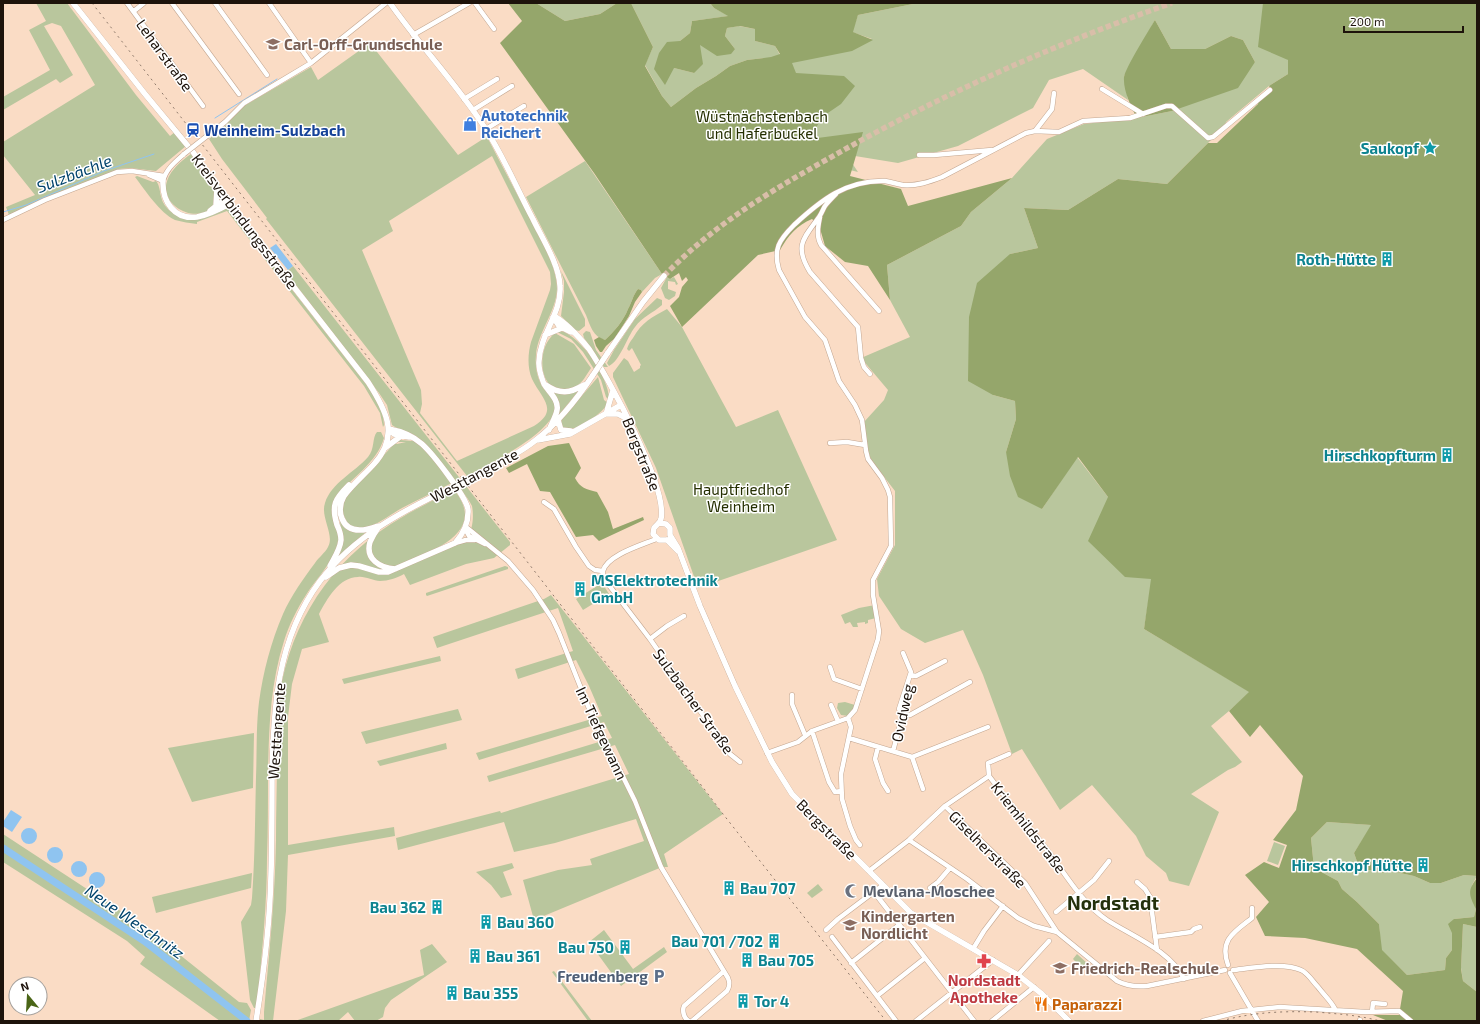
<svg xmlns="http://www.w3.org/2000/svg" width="1480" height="1024" font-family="'Exo 2',sans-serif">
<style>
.green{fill:#b9c69d;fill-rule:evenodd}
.forest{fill:#95a66b}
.water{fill:#8fc4f0}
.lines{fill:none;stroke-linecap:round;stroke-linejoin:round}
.stream{stroke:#8fc4f0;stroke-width:1}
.river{stroke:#8fc4f0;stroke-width:7}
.major-tunnel{stroke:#d9bea9;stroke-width:5.5;stroke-dasharray:5.5 3;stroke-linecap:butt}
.minor-casing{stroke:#c3a690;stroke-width:5.5}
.major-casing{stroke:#c3a690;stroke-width:6}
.minor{stroke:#fff;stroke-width:4.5}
.major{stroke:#fff;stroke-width:5.5}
.rail{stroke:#907b6c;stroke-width:1;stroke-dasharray:2 4;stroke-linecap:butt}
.minor-bridge-casing{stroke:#c3a690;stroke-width:5.5;stroke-linecap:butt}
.major-bridge-casing{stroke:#c3a690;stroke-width:6;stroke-linecap:butt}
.minor-bridge{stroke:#fff;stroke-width:4.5}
.major-bridge{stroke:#fff;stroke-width:5.5}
.labels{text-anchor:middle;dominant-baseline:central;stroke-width:3;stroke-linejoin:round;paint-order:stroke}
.education-label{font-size:15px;font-weight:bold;fill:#785e54;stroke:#fff;text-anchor:start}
.street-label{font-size:15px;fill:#1d130b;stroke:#fff}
.shop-label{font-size:15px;font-weight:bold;fill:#366cbe;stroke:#fff;text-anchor:start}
.park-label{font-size:15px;fill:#252f01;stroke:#fff}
.transit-label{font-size:15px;font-weight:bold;fill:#164399;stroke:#fff;text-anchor:start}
.culture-label{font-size:15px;font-weight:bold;fill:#0d838f;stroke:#fff;text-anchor:end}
.worship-label{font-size:15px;font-weight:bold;fill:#5b616d;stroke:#fff;text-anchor:start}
.service-label{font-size:15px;font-weight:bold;fill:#4e5e75;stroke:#fff;text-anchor:end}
.health-label{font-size:15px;font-weight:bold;fill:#be3a42;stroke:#fff}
.food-label{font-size:15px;font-weight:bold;fill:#c56008;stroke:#fff;text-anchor:start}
.water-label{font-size:16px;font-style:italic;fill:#01436c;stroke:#fff}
.district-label{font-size:19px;font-weight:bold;fill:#23300b;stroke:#fff}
</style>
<rect width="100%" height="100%" fill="#fadcc5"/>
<path class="green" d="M36,3H67L136,95L170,136L175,132L186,146L156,171L130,168L119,169L66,190L9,215L6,207L35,195L3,155V142L95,85L61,26L52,23L44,26L73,75L60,83L56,79L3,110V97L50,70L29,30L46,21Z
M536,3H617L600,14L565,21Z
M631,3H710L714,8L729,16L692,21L690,33L680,41L674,68L694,73L700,44L735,49L725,36L727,28L739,26L755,29V41L775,46L780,55L872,39L852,32L858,15L918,3H1263L1288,60V74L1269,86L1226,122L1225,126L1167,184L1118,179L1068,210L1024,208L1038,248L1010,254L993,395L1015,401L1016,419L1006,452L1042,509L1077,457L1108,497L1152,579L1144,629L1250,692L1229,711L1211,726L1242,762L1235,767L1228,770L1191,794L1219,812L1189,886L1169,881L1166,873L1146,856L1136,836L1092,785L1060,810L1022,749L1012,754L983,675L963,630L925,643L901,629L879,596L877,579L895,545V491L871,460L866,444L864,422L884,400L888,390L861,358L910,337L890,300L887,265L961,226L971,212L1012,178L1047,139L1084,124L1137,118L1172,111L1255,62L1243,40L1231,36L1205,49H1171L1155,20L1124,76L1128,100L1083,69L1049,80L1033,108L958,146L898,163L855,156L863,133L852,163L858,172L842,168H824L764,58L747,60L730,66L716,76L696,88L671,107L662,96L645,65L653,47Z
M370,43L458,155L483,139L485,133C500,162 516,192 531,221C541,242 557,266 557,289C556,313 538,331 536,355C535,367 537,379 544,389C548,394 553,399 555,404C561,429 486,466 467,476L266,219L267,218L222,159L209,139L225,126L242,107L311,67L318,80ZM492,156L550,272L551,284L550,290L531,342C528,353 527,367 532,379C541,398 560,410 534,426L457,461L420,413L422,404L421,390L362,250L393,231L389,221Z
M191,154L215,193C218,239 122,201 191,154Z
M585,161L662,274L655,278L642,292L641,290L638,289C633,295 632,302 628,309C624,320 614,332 605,340C593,337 590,325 586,315L526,197Z
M137,176L153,182L156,181C162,188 158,199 168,209C174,216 197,221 206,217C213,215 221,207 229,209L231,212L366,384C374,396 384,410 384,425L383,427L380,413L364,386L227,211L197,222V224C190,223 182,222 175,220C160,213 145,190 135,177Z
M293,266L510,542V545L494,558L466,564L410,585L404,574C397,578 388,581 380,581C373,581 365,576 358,577C339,577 327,599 319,614L329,642L302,649L292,684L288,717V845L394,827L395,836L288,855L286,911L273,1021H260V1019L264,1020V1012C269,955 275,898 276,840C276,813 277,785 277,758C277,741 277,724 278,707C286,634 322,572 382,530C402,516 424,505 445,494H448L455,491C488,533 431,551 402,564C417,559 456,549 466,538C473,531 474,516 472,506C470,498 423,442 414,435C409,432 401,430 395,427L392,425L387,405L379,393L286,272Z
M561,271L585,319V326L579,331L575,330L561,316L564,292V281Z
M667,277L670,279L674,277L678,284L676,285L675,282L668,281V289L676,292L675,296L669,300L665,298L661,288Z
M657,298L662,300V305C653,313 642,317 635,327C627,337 620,361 609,366L607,363L614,350L635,319Z
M667,309L682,327L736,427L778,410L837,540L698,588L656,468L613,377V373L624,358L628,361L634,372L640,368V366L641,365L632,348L629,351L627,349C628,345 630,342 633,338C642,322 652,317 667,309Z
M561,331C581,336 610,379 609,400L606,397L601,380L583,352L571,339L557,332Z
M586,331L590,332L596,350L608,367H604L584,338L583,334Z
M555,333L574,344L591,368C587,374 582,384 575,387C541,404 532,351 555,333Z
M598,377L604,400L608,403C602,414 577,432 564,429L561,423L562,419Z
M580,389L554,421L558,413L550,391Z
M377,432H381L384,438C377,463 350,479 334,499C336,512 340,528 338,541C336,559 316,579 306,595C297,609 289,625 284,641C270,685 269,728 268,773C268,801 268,830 267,858C267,905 262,951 258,997L255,1008H254L250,1000L241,922L251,905L252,898C255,858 255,817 256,777C257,752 256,726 259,702C263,672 271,642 283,614C291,596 303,579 315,563C319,557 325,553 328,547C335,535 320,517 325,503C331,483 355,472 368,457C375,449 372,437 377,432Z
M400,440L413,441L420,443L452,483C436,491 419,499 402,508C393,513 380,523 370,526C361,529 351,529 346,520C340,510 343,503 348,494L395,443L397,444L406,442H397Z
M340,521L353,531L366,532L339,556C345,541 341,535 340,521Z
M505,566L508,567V569L427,596L426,595V593Z
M602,583L609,594L583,610L576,599Z
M551,595L723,814L664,854L668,867H662L534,920L523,880L558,870L592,865L590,859L644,841L636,819L555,843L514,852L504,822L398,850L396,838L500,811L501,813L629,774L615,745L489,782L487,776L612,738L604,722L479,760L476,753L602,716L589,686L576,660L518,679L515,669L573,651L558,608L437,648L433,637L544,599Z
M875,605L876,618L868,620V623L865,624V622L857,623L858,627H853L850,622L845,624L841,615L859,608Z
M440,656L441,661L344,684L342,679Z
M845,702L855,705L853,710L848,716L841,715L837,708L838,703Z
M458,709L462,720L366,744L361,732Z
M254,733L253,788L192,802L168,748Z
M446,743L447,749L380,766L377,761Z
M1327,822L1372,825L1354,853L1360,870H1370L1383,873L1390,867L1400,873L1414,876L1430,883H1441L1464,875L1477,876L1472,885L1476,909L1474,917L1454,919L1452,950L1446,958L1445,970L1407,975L1381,950L1379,924L1357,902L1342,889L1338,881L1314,868L1311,838Z
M3,834L119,910L154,936L160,939L239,1002L247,1003L251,1010L249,1021H220L140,964L145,957L127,941L3,862Z
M1274,842L1285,846L1278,865L1267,861Z
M512,863L514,868L503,872L512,895L501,898L491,885L476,872Z
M252,873L251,888L156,913L152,897Z
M818,884L823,890L812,898L807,893Z
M1463,924L1477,927V992L1463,981L1461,968Z
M604,930L633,969L664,947L667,952L621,986L589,942Z
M432,944L447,962L391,1000L385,1008L383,1017L376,1021H355L348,1012L338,1021H295L424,975L420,950Z
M1077,954L1088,964V965C1082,968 1078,964 1073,959Z
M554,971L592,1021H588L552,972Z"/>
<path class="forest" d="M508,3H536L565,21L600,14L617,3H631L653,47L645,66L662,96L671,107L696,88L716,76L730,66L747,60L771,57L780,54L775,46L755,41V29L740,26L727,28L725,36L735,49L731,54L717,56L700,45L703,64L694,73L674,68L665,85L654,69L659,53L667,42L680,41L690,33L692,21L728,16L714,8L710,3H918L858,15L853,32L873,40L852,51L792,63L796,73L844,76L855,86L841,104L822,117L810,139L863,132L850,176L901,189L908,206L1012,178L971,212L961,226L887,265L890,300L868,266L845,262L825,246L819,225L812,219C797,225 788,236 780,250L758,255L682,327L670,306L679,297L682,287L688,280L686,277L682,281L679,273L670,279L662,274L594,173L500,43L522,21Z
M1263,3H1477V876L1464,875L1441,883H1430L1414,876L1400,873L1390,868L1383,873L1370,870H1360L1354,853L1371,825L1327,822L1311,838L1314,868L1338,881L1342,889L1357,902L1379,924L1382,950L1407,975L1445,970L1446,958L1452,950V933L1448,924L1454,919L1474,917L1476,909C1469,895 1467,891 1477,878V927L1463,924L1461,969L1463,981L1477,992V1021H1388L1373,1015H1399L1403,991L1357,949L1305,938L1265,936L1256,917L1269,902L1245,875L1264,862L1279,868L1287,845L1273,840L1296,810L1303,776L1260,725L1250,737L1229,711L1249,692L1144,629L1151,579L1125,577L1088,541L1108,497L1078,457L1042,509L1018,497L1010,476L1006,452L1016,419L1015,401L993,395L968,381L969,317L977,283L1010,254L1038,248L1024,208L1068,210L1118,179L1167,184L1208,143H1217L1258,104L1259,100L1270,88L1269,86L1288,74V60L1258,47Z
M1155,20L1171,49H1205L1231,36L1243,40L1255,62L1238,88L1172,111L1137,118C1131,106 1123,91 1124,77C1125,69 1150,28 1155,20Z
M638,289L641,290L642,292L635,302L629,316L615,338L606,346L602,352H600L596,346L594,340L599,337L605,340C614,332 624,320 628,309C632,302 633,295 638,289Z
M569,443L581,468L575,478C580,488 586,489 597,492L608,512L613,529L643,517L644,520L599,541L593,535L576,537L550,492L540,491L527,464L509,473L506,468L548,446Z"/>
<path class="water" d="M276,244L293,266L288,270L270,248Z
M11,810L22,817L12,832L3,826V822Z
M21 836a8 8 0 1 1 16 0a8 8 0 1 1-16 0Z
M47 855a8 8 0 1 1 16 0a8 8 0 1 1-16 0Z
M71 869a8 8 0 1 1 16 0a8 8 0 1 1-16 0Z
M89 880a8 8 0 1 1 16 0a8 8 0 1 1-16 0Z"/>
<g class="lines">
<path class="stream" d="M215,118L277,79
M3,212L26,205L104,171L154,154
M3,848L7,846"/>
<path class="river" d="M3,848L144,941L247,1021"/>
<path class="major-tunnel" d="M664,276C711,227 767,193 826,160C936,97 1052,45 1172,3"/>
<defs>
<path id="minor" d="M127,3L203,106
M172,3L239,94
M215,3L267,75
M269,3L311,63
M475,3L494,29
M134,11L144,3
M413,35L469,3
M1102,89L1143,114
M464,99L497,79
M473,110L512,86
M486,129L524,106
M1035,131L1052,109L1054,93
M207,136L225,122L244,103L311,63L386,3
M919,155H934L992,150
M149,175L163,181C166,169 175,162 184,154
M836,194C832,198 828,202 825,206C823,209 822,213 819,217C803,239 794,246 810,272L858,327L861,358L864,367L870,374
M820,217C818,227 816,236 821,245L879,311
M3,220L45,200L117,172L132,171L164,176
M830,443L847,442L865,445
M544,502L554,509L576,547L589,566L595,570L603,571
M466,527L508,561L533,590L553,620L559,633L588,706L635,801L661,867L728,978C730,983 730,986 727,991L692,1021
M465,529L469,536L485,544
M656,539C642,545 607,555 603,571C602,574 604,578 605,580L650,639L730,754L740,762
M455,543L466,540H475
M650,639L667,626L684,616
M830,667L834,679L862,689
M910,675L916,676L945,661
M792,695V704L805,735
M831,705L838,721
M903,714L910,715L970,682
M812,731L829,782L835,792L841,791
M849,738L912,757L988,727
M878,747L875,759L883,783L888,791
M893,751L903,714L899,709L911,672L903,653
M767,753L798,742L812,731L848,718
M1009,754L988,763L989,776C1007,800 1026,822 1044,846C1064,871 1080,902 1107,920C1132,936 1171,951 1184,979
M912,757L923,789
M945,806L1025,883L1057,932
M909,840L967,879L1018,918L1034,926L1057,932L1117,981C1127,986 1136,987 1147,986L1225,970
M860,845L856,840L850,826L842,799L841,774L851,727L848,718L855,710L878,639L879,631L873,595V580L891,546L890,497L888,490L882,478L868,459L866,451L862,420L855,405L839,381L825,340L805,317L779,270C773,249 779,240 794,225C821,200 846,180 885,181C891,182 897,184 903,185C917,186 929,182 942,177L1026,133L1035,131L1059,132L1083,121L1130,118L1166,106H1172L1208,138L1213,137L1270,90
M869,871L909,840L945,806L989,776
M1137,882L1145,889L1150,897L1157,950
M930,888L938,882L950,868
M874,892L974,1021
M1056,912L1094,880L1109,861
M826,930L838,919L883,885
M832,937L896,1021
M1155,937L1191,932L1194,929L1200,927
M973,949L984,931L1003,906
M851,963L899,925
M1228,965C1219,940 1234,932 1252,918V908
M1233,970C1251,968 1284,962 1301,970C1308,973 1313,982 1318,987C1324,995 1331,1001 1335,1009
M1230,973L1258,1021
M1018,975L1049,941
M877,996L925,958
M1372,1012L1373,1003L1385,1004
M689,1021C684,1019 682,1011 684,1006L723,972
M916,1021L993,960
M992,1021L1034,987
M1203,1021L1242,1011L1280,1007L1365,1012L1399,1011L1411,1021
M1360,1021V1020"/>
<path id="major" d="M73,3L145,94L193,152L226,200L368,382C386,410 400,435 374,464C364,475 353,484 344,496C336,510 341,531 361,530C367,530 374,527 379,526
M390,3C420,46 457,84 485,128C504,157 517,189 533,219C542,238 559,264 560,286C562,313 540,334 539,361C538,369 541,376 544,384C549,392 559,400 557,410C556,417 551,424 549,430
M163,181C162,201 174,220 197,217C207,215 220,209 229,204
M216,205L217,188
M210,211L220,203L226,200
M554,316C566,323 580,338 589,349C608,377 668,487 661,519C660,523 657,524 654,528L653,534L659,540H667
M553,317L559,326L571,332
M545,335L562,328
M607,354L643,302L664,276
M546,385C560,395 570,393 584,385
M606,414L613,390
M606,414H618L628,419
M558,420L561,430L571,431
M389,429L394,434L409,437
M538,440L570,434L621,405
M385,448L401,436
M481,473C500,463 520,453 536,440C559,422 577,399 593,375
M659,523L666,524L670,528V535L678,548L700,606L735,686L772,762L792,794L911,913L1018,975L1042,994L1069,1021
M378,528C375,532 372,537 370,542C365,559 380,568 395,569
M667,540L678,551
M330,566C334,558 340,550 341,540C341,535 339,529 337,525C331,505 335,499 349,485
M326,577L339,568L351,565L359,566L379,572H388L455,543C463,534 469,523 468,509C465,495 433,454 422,444C413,436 400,431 389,429
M256,1021C264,972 270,923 271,874C272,843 272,812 272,781C273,710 276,640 320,581C354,536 404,510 453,487"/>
</defs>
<use href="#minor" class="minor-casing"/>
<use href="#major" class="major-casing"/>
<use href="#minor" class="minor"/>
<use href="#major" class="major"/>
<path class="rail" d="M92,3L705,790L723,814L886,1021
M1221,1021C1254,1012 1282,1011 1316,1012C1338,1014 1358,1015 1380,1021"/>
<defs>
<path id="minor-bridge" d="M184,154L207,136"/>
<path id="major-bridge" d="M593,375L607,354
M453,487L481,473"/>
</defs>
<use href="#minor-bridge" class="minor-bridge-casing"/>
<use href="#major-bridge" class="major-bridge-casing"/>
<use href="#minor-bridge" class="minor-bridge"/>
<use href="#major-bridge" class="major-bridge"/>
</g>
<defs>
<symbol id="school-bare" viewBox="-9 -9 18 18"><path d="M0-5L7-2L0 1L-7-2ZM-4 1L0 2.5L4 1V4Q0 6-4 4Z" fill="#8d6e63" stroke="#fff" stroke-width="2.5" paint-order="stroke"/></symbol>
<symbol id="shop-bare" viewBox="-9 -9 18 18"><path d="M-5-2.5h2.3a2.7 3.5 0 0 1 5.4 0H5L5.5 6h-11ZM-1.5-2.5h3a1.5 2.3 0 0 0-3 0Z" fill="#3f7fe0" stroke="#fff" stroke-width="2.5" paint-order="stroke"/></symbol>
<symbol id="station-bare" viewBox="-9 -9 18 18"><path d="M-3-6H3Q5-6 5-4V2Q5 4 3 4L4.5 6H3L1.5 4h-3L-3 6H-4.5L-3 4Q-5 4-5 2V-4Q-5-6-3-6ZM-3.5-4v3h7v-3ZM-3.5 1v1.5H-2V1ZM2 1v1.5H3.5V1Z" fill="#1a4fb4" stroke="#fff" stroke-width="2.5" paint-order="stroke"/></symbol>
<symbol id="sight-bare" viewBox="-9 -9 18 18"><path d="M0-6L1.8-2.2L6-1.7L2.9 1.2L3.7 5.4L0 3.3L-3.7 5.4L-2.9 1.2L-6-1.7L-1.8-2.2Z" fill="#0f9aa8" stroke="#fff" stroke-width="2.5" paint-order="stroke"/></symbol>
<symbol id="building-bare" viewBox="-9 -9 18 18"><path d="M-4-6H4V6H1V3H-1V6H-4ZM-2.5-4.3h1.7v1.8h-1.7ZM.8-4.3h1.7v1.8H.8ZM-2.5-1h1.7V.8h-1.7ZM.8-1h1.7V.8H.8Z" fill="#0f9aa8" stroke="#fff" stroke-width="2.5" paint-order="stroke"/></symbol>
<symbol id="mosque-bare" viewBox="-9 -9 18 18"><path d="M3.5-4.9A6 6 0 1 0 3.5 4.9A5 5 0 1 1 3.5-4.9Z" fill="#6b7280" stroke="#fff" stroke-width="2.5" paint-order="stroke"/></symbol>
<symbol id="pharmacy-bare" viewBox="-9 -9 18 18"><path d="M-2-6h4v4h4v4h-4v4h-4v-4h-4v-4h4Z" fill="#e0444e" stroke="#fff" stroke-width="2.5" paint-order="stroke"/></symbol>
<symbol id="parking-bare" viewBox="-9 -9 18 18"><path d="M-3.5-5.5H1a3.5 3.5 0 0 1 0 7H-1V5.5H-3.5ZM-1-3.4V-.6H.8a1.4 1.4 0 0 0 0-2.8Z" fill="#5c6f8a" stroke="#fff" stroke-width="2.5" paint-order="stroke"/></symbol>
<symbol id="restaurant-bare" viewBox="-9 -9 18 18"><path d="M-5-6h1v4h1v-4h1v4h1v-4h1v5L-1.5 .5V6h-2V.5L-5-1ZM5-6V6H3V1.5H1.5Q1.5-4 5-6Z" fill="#e8710a" stroke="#fff" stroke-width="2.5" paint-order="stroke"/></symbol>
</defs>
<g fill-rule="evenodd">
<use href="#school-bare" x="263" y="34" width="20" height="20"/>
<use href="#shop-bare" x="460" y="114" width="20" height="20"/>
<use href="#station-bare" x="183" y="120" width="20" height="20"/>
<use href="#sight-bare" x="1420" y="138" width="20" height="20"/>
<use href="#building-bare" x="1377" y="249" width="20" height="20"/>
<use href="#building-bare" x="1437" y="445" width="20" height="20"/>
<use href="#building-bare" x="570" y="579" width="20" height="20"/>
<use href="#building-bare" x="1413" y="855" width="20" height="20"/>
<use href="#building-bare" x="719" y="878" width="20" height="20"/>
<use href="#mosque-bare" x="842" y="881" width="20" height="20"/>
<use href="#building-bare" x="427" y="897" width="20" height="20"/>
<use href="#building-bare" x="476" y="912" width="20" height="20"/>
<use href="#school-bare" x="840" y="915" width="20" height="20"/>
<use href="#building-bare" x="764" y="931" width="20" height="20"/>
<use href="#building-bare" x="615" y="937" width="20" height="20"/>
<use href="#building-bare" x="465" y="946" width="20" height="20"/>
<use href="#building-bare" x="737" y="950" width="20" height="20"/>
<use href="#pharmacy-bare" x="974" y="951" width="20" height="20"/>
<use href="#school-bare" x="1050" y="958" width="20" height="20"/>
<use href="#parking-bare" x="649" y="966" width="20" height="20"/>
<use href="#building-bare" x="442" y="983" width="20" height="20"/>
<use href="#building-bare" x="733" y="991" width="20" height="20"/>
<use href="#restaurant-bare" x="1031" y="994" width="20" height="20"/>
</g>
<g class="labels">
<g class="education-label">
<text x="284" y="44">Carl-Orff-Grundschule</text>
<text x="861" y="916">Kindergarten<tspan x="861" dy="17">Nordlicht</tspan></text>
<text x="1071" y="968">Friedrich-Realschule</text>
</g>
<g class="street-label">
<text transform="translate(165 55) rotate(54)">Leharstraße</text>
<text transform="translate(245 221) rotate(53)">Kreisverbindungsstraße</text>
<text transform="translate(642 454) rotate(68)">Bergstraße</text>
<text transform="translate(474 475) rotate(-28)">Westtangente</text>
<text transform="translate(694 701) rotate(54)">Sulzbacher Straße</text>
<text transform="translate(902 713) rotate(-78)">Ovidweg</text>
<text transform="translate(276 731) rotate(-86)">Westtangente</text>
<text transform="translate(602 733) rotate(65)">Im Tiefgewann</text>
<text transform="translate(1029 827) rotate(52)">Kriemhildstraße</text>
<text transform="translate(827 829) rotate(45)">Bergstraße</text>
<text transform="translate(988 849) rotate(45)">Giselherstraße</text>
</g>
<g class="shop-label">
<text x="481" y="115">Autotechnik<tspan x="481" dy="17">Reichert</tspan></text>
</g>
<g class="park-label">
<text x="762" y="116">Wüstnächstenbach<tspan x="762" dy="17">und Haferbuckel</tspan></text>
<text x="741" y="489">Hauptfriedhof<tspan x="741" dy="17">Weinheim</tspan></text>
</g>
<g class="transit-label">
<text x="204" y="130">Weinheim-Sulzbach</text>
</g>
<g class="culture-label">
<text x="1419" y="148">Saukopf</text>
<text x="1376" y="259">Roth-Hütte</text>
<text x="1436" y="455">Hirschkopfturm</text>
<text x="591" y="580" text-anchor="start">MSElektrotechnik<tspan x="591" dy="17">GmbH</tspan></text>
<text x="1412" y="865">Hirschkopf Hütte</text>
<text x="740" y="888" text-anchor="start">Bau 707</text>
<text x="426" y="907">Bau 362</text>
<text x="497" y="922" text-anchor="start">Bau 360</text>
<text x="763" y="941">Bau 701 /702</text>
<text x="614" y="947">Bau 750</text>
<text x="486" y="956" text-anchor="start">Bau 361</text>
<text x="758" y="960" text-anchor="start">Bau 705</text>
<text x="463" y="993" text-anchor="start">Bau 355</text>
<text x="754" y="1001" text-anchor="start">Tor 4</text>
</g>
<g class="worship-label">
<text x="863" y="891">Mevlana-Moschee</text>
</g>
<g class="service-label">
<text x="648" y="976">Freudenberg</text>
</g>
<g class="health-label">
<text x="984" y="980">Nordstadt<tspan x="984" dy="17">Apotheke</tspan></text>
</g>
<g class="food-label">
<text x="1052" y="1004">Paparazzi</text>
</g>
<g class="water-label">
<text transform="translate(74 173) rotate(-21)">Sulzbächle</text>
<text transform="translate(135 921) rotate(35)">Neue Weschnitz</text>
</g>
<g class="district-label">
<text x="1113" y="902">Nordstadt</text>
</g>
</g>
<rect width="1480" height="1024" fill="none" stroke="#1d130b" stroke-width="8"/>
<g transform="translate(28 996) rotate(342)"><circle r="19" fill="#ffffff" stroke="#a5a19d"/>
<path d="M0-3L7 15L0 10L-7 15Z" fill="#4a6517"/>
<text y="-6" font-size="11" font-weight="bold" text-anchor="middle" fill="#1d130b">N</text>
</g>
<path d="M1344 26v6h119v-6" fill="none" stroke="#1d130b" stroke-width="2"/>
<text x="1350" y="26" font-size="12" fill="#1d130b" stroke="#ffffff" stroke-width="3" paint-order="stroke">200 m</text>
</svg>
